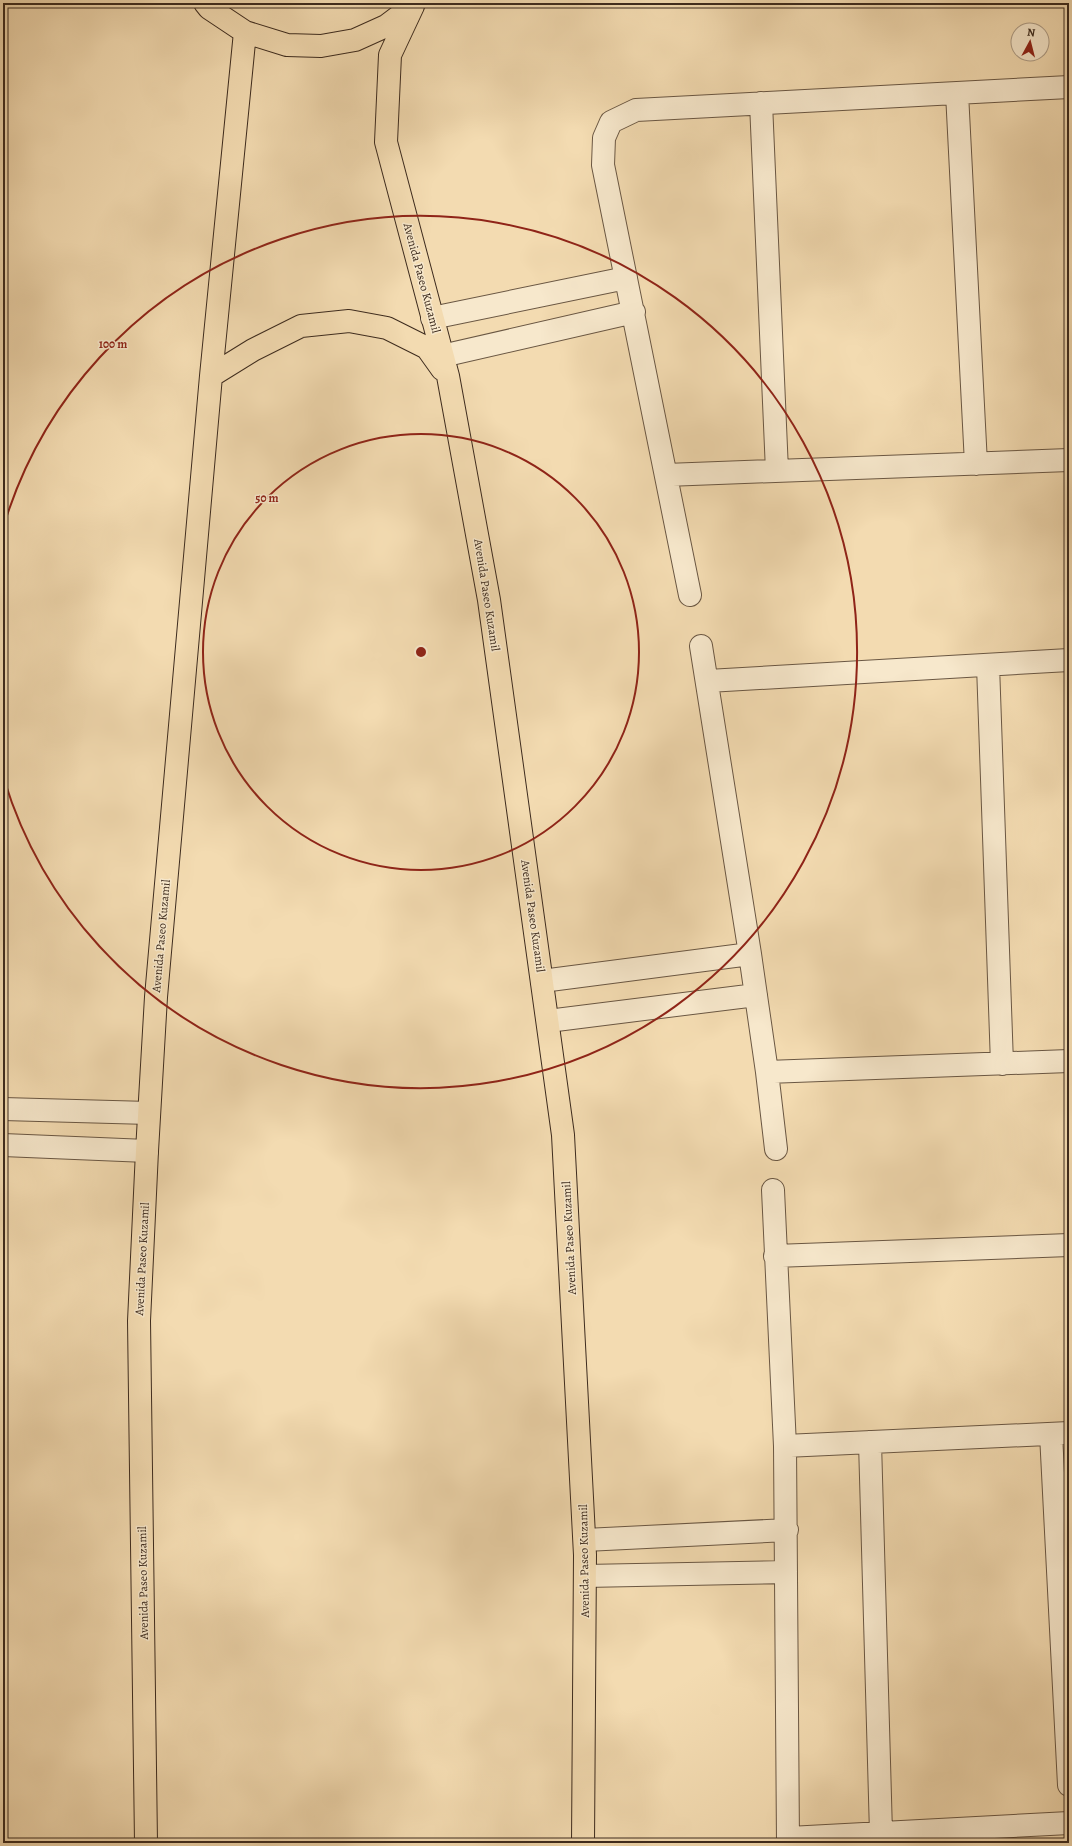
<svg xmlns="http://www.w3.org/2000/svg" width="1072" height="1846" font-family="Alegreya,serif">
<style>
.lines{fill:none;stroke-linecap:round;stroke-linejoin:round}
.minor-casing{stroke:#6a5743;stroke-width:24}
.major-casing{stroke:#3d2b1e;stroke-width:24}
.minor{stroke:#f7e8cc;stroke-width:22}
.major{stroke:#f3dbb1;stroke-width:22}
.ring{fill:none;stroke:#8f2418;stroke-width:2}
.labels{text-anchor:middle;dominant-baseline:central;stroke-width:3;stroke-linejoin:round;paint-order:stroke}
.street-label{font-size:12px;fill:#3d2b1e;stroke:#f7e8cc}
.centre{fill:#8f2418;stroke:#f7e8cc;stroke-width:2}
.ring-label{font-size:12px;text-anchor:middle;font-weight:bold;fill:#8f2418;stroke:#f7e8cc;stroke-width:3;stroke-linejoin:round;paint-order:stroke}
</style>
<rect width="100%" height="100%" fill="#f3dbb1"/>
<filter id="stains"><feTurbulence type="fractalNoise" baseFrequency=".005" numOctaves="4"/><feColorMatrix values="0 0 0 0 .2 0 0 0 0 .09 0 0 0 0 .02 0 0 0 .5 -.17"/></filter>
<radialGradient id="worn" r=".72"><stop offset=".6" stop-color="#630" stop-opacity="0"/><stop offset="1" stop-color="#630" stop-opacity=".3"/></radialGradient>
<g class="lines">
<defs>
<path id="minor" d="M957,93L976,464
M761,103L777,471
M432,318L626,278
M442,356L634,312
M666,475L1069,460
M690,595L603,165L604,138L611,122L636,110L1069,87
M701,646L750,954L767,1072L776,1149
M988,665L1002,1064
M708,681L1069,660
M542,981L750,954
M548,1021L756,995
M767,1072L1069,1061
M3,1109L149,1113
M3,1145L147,1151
M773,1190L785,1446L788,1843
M775,1256L1069,1245
M1051,1434L1069,1785
M870,1442L881,1833
M785,1446L1069,1433
M585,1540L787,1530
M585,1576L786,1572
M789,1838L1069,1823"/>
<path id="major" d="M205,3L209,8L245,32L287,45L321,46L355,40L386,26L410,8
M413,6L390,55L386,142L448,376L489,600L563,1135L585,1555L583,1843
M211,376L253,350L301,326L349,321L387,328L427,348L442,369
M146,1843L139,1321L147,1151L156,997L211,376L245,32"/>
</defs>
<use href="#minor" class="minor-casing"/>
<use href="#major" class="major-casing"/>
<use href="#minor" class="minor"/>
<use href="#major" class="major"/>
</g>
<g class="ring">
<circle cx="421" cy="652" r="218"/>
<path d="M4 525A436 436 0 1 1 4 779"/>
</g>
<g class="labels">
<g class="street-label">
<text transform="translate(422 278) rotate(75)">Avenida Paseo Kuzamil</text>
<text transform="translate(487 595) rotate(81)">Avenida Paseo Kuzamil</text>
<text transform="translate(533 916) rotate(82)">Avenida Paseo Kuzamil</text>
<text transform="translate(161 936) rotate(-85)">Avenida Paseo Kuzamil</text>
<text transform="translate(569 1238) rotate(-93)">Avenida Paseo Kuzamil</text>
<text transform="translate(142 1259) rotate(-87)">Avenida Paseo Kuzamil</text>
<text transform="translate(584 1561) rotate(-91)">Avenida Paseo Kuzamil</text>
<text transform="translate(143 1583) rotate(-91)">Avenida Paseo Kuzamil</text>
</g>
</g>
<circle cx="421" cy="652" r="6" class="centre"/>
<g class="ring-label">
<text x="113" y="348">100 m</text>
<text x="267" y="502">50 m</text>
</g>
<rect width="1072" height="1846" fill="none" stroke="#f3dbb1" stroke-width="16"/>
<rect x="4" y="4" width="1064" height="1838" fill="none" stroke="#3d2b1e" stroke-width="2"/>
<rect x="8" y="8" width="1056" height="1830" fill="none" stroke="#3d2b1e"/>
<g transform="translate(1030 42) rotate(7)"><circle r="19" fill="#f7e8cc" stroke="#ad9c86"/>
<path d="M0-3L7 15L0 10L-7 15Z" fill="#8f2418"/>
<text y="-6" font-size="11" font-weight="bold" text-anchor="middle" fill="#3d2b1e">N</text>
</g>
<rect width="100%" height="100%" filter="url(#stains)"/>
<rect width="100%" height="100%" fill="url(#worn)"/>
</svg>
